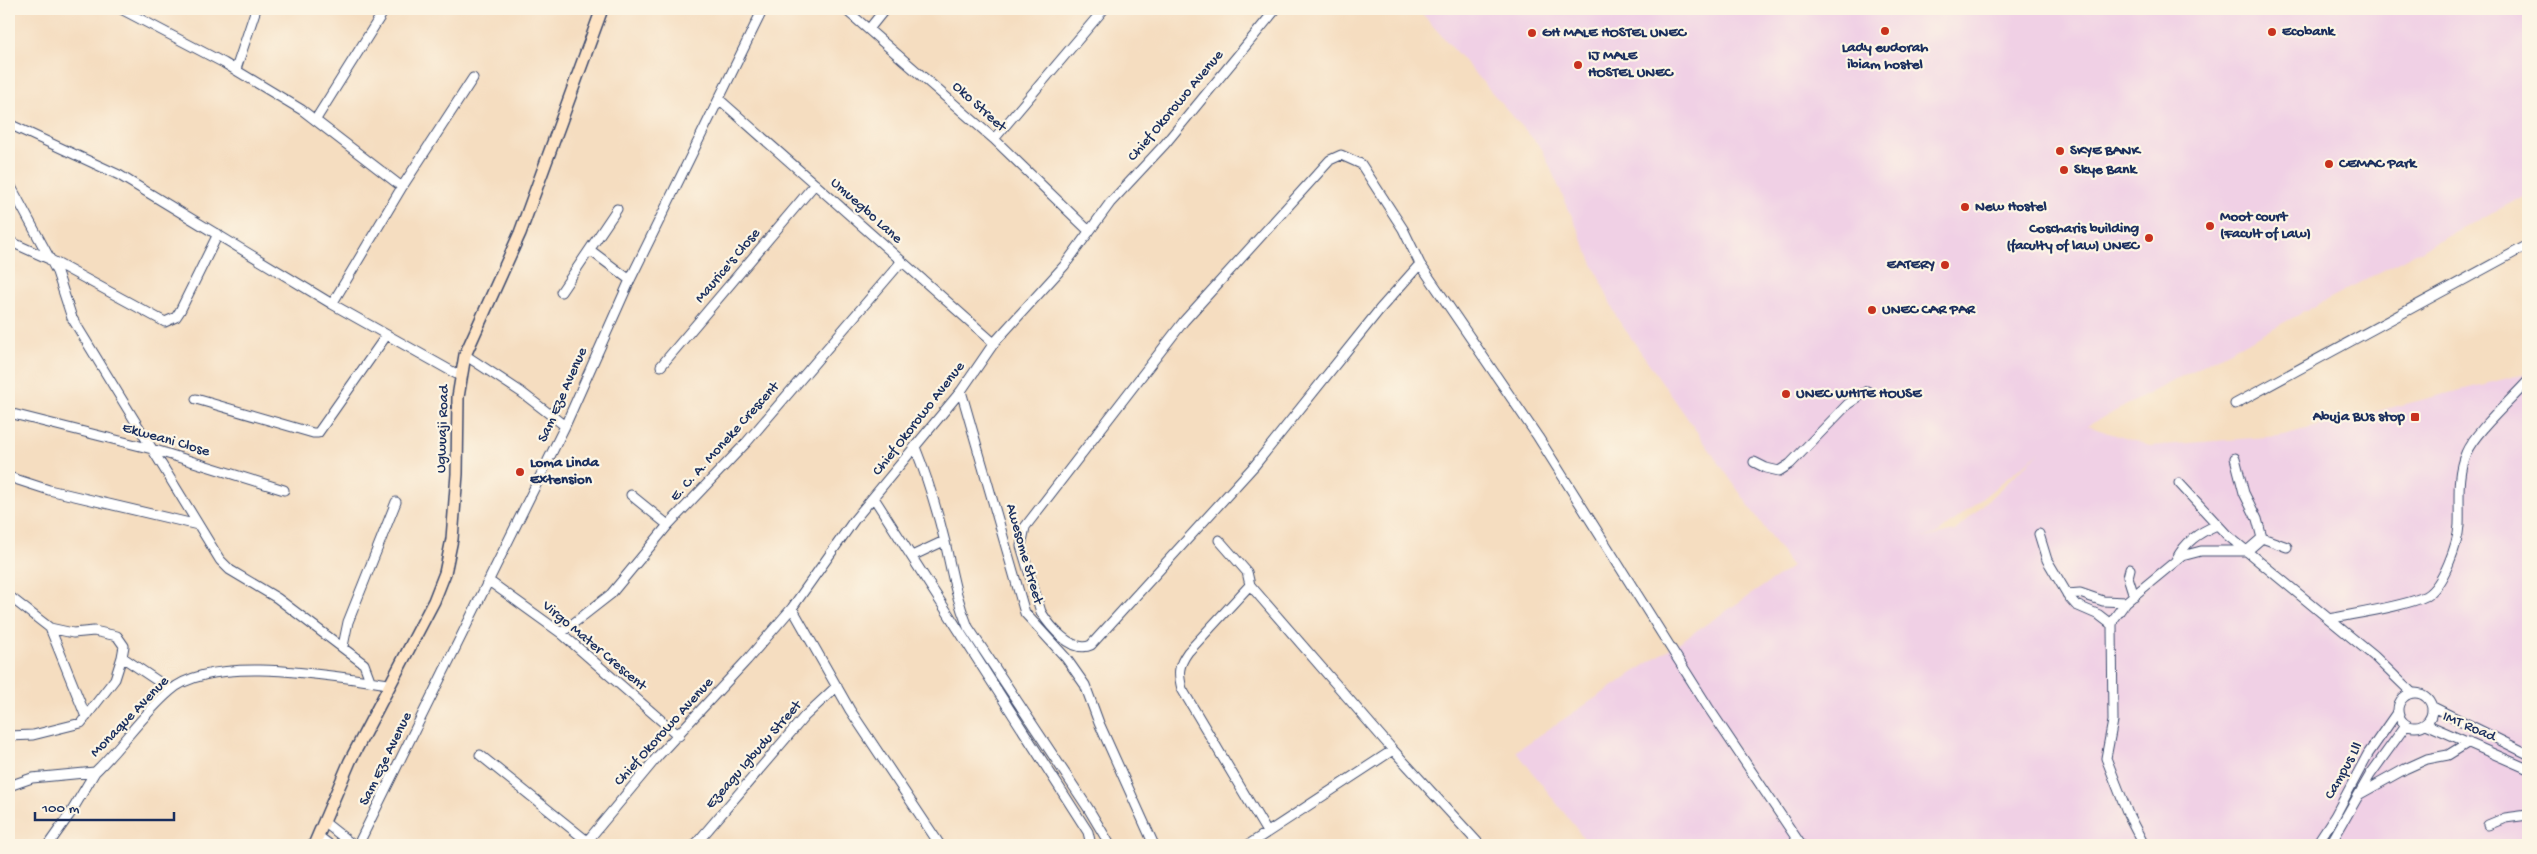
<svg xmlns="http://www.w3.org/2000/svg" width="2537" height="854" font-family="'Gochi Hand',sans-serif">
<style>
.built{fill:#f0d0e5;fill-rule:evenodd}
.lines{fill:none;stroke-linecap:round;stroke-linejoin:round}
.minor-casing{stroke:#3c496d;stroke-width:11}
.secondary-casing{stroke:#3c496d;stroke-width:14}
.minor{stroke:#fff;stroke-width:9}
.secondary{stroke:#fee4c5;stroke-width:11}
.poi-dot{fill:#c8321e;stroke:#fcf5e5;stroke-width:2}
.labels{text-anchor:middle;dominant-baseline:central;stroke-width:4.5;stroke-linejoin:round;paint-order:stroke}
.poi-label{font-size:15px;font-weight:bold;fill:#1b2f5e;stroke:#fcf5e5;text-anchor:start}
.street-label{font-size:15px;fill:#1b2f5e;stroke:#fcf5e5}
</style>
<rect width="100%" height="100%" fill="#fcf5e5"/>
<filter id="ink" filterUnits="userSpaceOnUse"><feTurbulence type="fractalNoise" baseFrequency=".02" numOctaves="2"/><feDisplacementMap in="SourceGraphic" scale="10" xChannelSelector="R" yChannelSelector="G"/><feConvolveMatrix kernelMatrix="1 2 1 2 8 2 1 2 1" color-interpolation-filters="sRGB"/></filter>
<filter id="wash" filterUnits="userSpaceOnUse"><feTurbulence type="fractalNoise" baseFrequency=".0096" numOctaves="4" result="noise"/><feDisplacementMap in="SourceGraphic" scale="20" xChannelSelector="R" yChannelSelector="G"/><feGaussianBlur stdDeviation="1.12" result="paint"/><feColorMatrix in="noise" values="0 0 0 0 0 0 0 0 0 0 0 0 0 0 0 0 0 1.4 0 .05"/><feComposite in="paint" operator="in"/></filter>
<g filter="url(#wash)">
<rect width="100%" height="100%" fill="#f5ddc0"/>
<path class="built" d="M1418,9H2528V194L2087,426L2150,446L2279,436L2528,373V845H1589L1516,751L1792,567L1617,318L1542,149ZM2041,451L1955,531L1922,538L1939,533Z"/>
</g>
<g filter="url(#ink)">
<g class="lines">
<defs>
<path id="minor" d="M121,9L224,63L302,110L402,187
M845,9L994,139L1089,231
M869,29L885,9
M236,69L256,9
M720,100L994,343
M316,119L385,9
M9,124L119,175L332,304L460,376
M994,139L1104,9
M9,183L57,272L72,318L220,560L230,570L277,598L364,664L370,680
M9,241L49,259L165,322L176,317L180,311L218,234
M590,250L630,280
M1420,264L1380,309L1255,465L1091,645C1072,654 1049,625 1041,612L1021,546L1025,527L1184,321L1330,160L1341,155L1361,164L1403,229L1420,264L1538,437L1708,707L1801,845
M561,292L617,209
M332,304L402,187L473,78
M465,355L521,392L565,426
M661,366L815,184
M961,391L1025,613L1066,658L1085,685L1099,723L1154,845
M196,399L313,433H318L386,336
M2235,404L2528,245
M9,413L152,449L284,490
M915,447C927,477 937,510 945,542C952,573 956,598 968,627L1088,808L1110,845
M1754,462L1766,468L1779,471L1790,464L1848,404L1867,391
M9,477L49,490L198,525
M2179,483L2227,535L2374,656L2412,693
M631,495L668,525
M874,498L1088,832L1091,845
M2039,534L2047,560L2069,597L2076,605L2099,615L2112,625
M2262,538L2287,547
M1219,540L1247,572L1250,585L1393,750L1480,845
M912,556L944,541
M2176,560C2185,542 2198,533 2217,525
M2130,569L2128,577L2134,596
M489,581L561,633L679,736
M1250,585L1188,652C1178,666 1178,673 1182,689L1267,832
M2067,594L2080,593L2103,601L2126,602
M9,596L50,628L73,633L94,631L117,636L124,646L122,657L171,690
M792,608L850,710L940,845
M2329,619C2352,614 2407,606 2426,596C2443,586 2458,544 2459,525C2460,501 2456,475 2466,453C2474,433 2512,399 2528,381
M50,628L86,717
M561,633L611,594L668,525L746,443L902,261
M343,646L348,622L396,502
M2398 710a17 17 0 1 1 34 0a17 17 0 1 1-34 0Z
M2433,707L2528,754
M2426,724L2528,769
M9,736L33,735L81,723L115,679L122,657
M480,755L587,841
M9,786L32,778L95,772C122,746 142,715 170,691C213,653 335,677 389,684
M2360,794L2405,769L2427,759L2448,755L2469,742
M324,822L353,845
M2488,825L2505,818L2528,815
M318,836L330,845
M48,845L70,814L95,772
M358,845L565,426L630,280L763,9
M584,845L658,756L747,660L792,608L855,519L961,391L994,343L1064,266L1110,203L1165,144L1276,9
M695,845L804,717L837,686
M1248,845L1393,750
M2144,845L2128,814L2106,758L2113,721L2112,625L2113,620L2126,602L2182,556L2201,551H2247L2262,538L2257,519L2244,493L2235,458
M2316,845L2335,816L2368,754L2398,711
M2330,845L2370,775L2406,725"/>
<path id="secondary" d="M314,845L350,761L434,601L445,573L452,539L457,474L458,397L465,355L520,233L602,9"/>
</defs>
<use href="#minor" class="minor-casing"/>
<use href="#secondary" class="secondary-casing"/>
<use href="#minor" class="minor"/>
<use href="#secondary" class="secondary"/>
</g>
</g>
<g class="poi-dot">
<circle cx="1885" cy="31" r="5"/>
<circle cx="2272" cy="32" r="5"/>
<circle cx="1532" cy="33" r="5"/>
<circle cx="1578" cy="65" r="5"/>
<circle cx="2060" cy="151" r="5"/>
<circle cx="2329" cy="164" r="5"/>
<circle cx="2064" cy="170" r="5"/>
<circle cx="1965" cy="207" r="5"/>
<circle cx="2210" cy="226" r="5"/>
<circle cx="2149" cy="238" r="5"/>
<circle cx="1945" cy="265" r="5"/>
<circle cx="1872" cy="310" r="5"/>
<circle cx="1786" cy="394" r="5"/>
<rect x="2410" y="412" width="10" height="10" rx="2.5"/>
<circle cx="520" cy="472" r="5"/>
</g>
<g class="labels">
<g class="poi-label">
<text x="2282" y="32">Ecobank</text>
<text x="1542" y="33">GH MALE HOSTEL UNEC</text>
<text x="1885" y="48" text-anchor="middle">Lady eudorah<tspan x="1885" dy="17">ibiam hostel</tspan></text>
<text x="1588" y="56">IJ MALE<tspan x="1588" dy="17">HOSTEL UNEC</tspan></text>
<text x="2070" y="151">SKYE BANK</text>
<text x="2339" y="164">CEMAC Park</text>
<text x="2074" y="170">Skye Bank</text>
<text x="1975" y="207">New Hostel</text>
<text x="2220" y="217">Moot court<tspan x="2220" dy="17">(Facult of Law)</tspan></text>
<text x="2139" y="229" text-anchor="end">Coscharis building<tspan x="2139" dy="17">(faculty of law) UNEC</tspan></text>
<text x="1935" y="265" text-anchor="end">EATERY</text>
<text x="1882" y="310">UNEC CAR PAR</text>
<text x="1796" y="394">UNEC WHITE HOUSE</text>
<text x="2405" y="417" text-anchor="end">Abuja BUs stop</text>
<text x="530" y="463">Loma Linda<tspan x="530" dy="17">Extension</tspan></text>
</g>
<g class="street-label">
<text transform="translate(1176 106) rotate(-50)">Chief Okorowo Avenue</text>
<text transform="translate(979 107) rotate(42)">Oko Street</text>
<text transform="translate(866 211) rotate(42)">Umuegbo Lane</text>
<text transform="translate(728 266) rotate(-50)">Maurice's Close</text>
<text transform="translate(563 395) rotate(-66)">Sam Eze Avenue</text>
<text transform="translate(919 419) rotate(-52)">Chief Okorowo Avenue</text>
<text transform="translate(443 429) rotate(-88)">Ugwuaji Road</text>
<text transform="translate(166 440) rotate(16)">Ekweani Close</text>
<text transform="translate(725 442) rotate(-48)">E. C. A. Moneke Crescent</text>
<text transform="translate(1024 554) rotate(74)">Awesome Street</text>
<text transform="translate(594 646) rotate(40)">Virgo Mater Crescent</text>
<text transform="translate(130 717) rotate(-46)">Monaque Avenue</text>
<text transform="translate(2469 727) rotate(23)">IMT Road</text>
<text transform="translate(664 732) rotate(-48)">Chief Okorowo Avenue</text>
<text transform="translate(754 755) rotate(-49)">Ezeagu Igbudu Street</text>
<text transform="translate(386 759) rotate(-64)">Sam Eze Avenue</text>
<text transform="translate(2344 771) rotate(-61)">Campus Lll</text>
</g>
</g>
<rect width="2537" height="854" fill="none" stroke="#fcf5e5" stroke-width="30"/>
<path d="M35 812v8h139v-8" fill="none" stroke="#1b2f5e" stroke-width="2.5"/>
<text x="42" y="812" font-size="15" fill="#1b2f5e" stroke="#fcf5e5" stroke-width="4" paint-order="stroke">100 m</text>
</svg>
